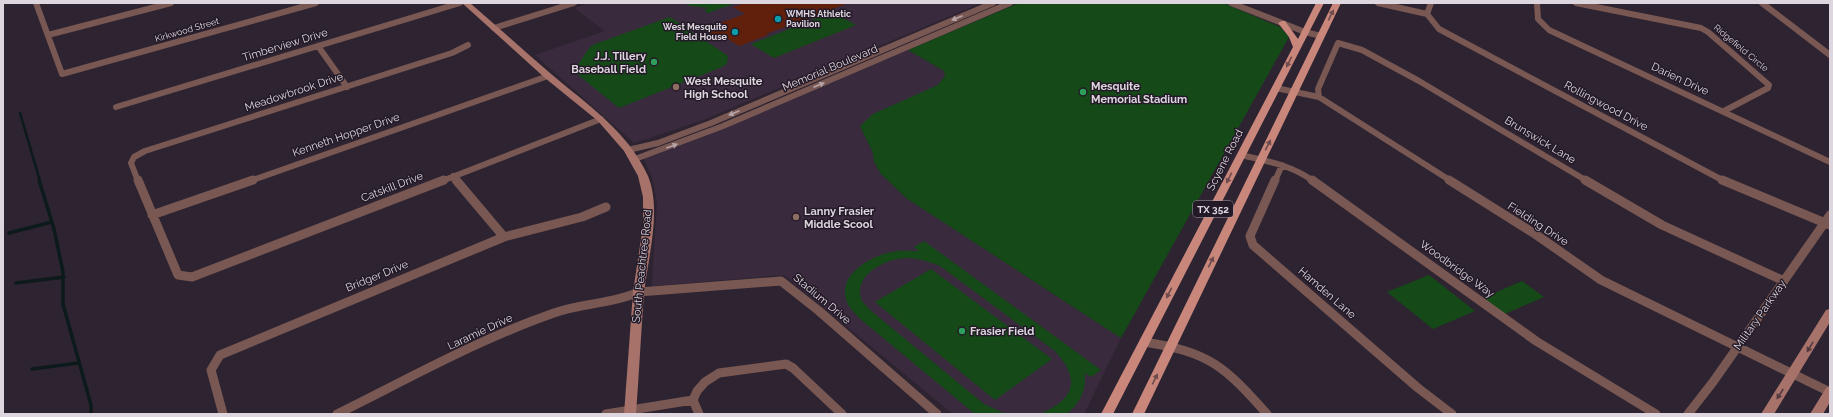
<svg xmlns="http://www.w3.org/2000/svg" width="1833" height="417" font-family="Raleway,sans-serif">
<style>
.built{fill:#392b3d}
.green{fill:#154918}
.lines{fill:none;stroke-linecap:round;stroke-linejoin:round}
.stream-far1{stroke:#0c1a1c;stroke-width:2.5}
.stream{stroke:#0c1a1c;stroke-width:3.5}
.building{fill:#61200b}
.minor-far1{stroke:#795853;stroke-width:6}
.minor{stroke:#795853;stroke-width:9}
.tertiary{fill:#795853;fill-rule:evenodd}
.secondary{fill:#a6726a;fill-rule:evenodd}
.primary{fill:#c9877c;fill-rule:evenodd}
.oneway{fill:#6e4b4d}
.oneway2{fill:#b5a4a7}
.oneway3{fill:#52393e}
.culture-dot{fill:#0f9aa8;stroke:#241a27;stroke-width:1.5}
.leisure-dot{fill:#2e9e5b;stroke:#241a27;stroke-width:1.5}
.education-dot{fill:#8d6e63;stroke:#241a27;stroke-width:1.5}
.labels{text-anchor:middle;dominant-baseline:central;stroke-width:3;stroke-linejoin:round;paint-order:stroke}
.far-poi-label{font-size:9px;font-weight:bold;fill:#ddd6df;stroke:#241a27;text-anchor:start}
.far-street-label{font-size:9px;fill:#ddd6df;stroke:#241a27}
.shield{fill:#241a27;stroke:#a69ea8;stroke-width:1}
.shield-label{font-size:10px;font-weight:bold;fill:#ddd6df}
.street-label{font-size:11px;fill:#ddd6df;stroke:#241a27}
.poi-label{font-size:11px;font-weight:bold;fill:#ddd6df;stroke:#241a27;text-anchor:start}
</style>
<rect width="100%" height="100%" fill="#2e2431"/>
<path class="built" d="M590,3H981L703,120L634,143L535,55L605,31L574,8Z
M908,50L944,71L945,76L938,85L860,126L873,153L874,162L881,174L906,198L1121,338L1084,414H953L784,275L652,286L657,202L652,177L643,157Z"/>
<path class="green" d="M683,3H736L708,13L704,10L709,8L691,6Z
M1019,3H1223L1280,27L1289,37L1121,338L906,198L881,174L874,162L873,153L860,126L873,114L938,85L945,76L944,71L908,50Z
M832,12L856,25L774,58L751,44Z
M670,17L728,56L727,64L722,67L619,108L577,74V66L590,47L595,44Z
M924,241L1101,370L1091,377L1085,373C1086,391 1081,402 1067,414H1040C1075,399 1081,380 1055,351L940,266C929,262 919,258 907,258C887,258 851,275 862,301C864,304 868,307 870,310L984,404L1001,412L1013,414H975L859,318C856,314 851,310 849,306C833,278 868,257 891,252C900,250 909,251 919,251L914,247Z
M931,269L1052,359L995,400L875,302Z
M1429,275L1475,311L1433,329L1387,292Z
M1522,281L1544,297L1505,314L1483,298Z"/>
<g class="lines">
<path class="stream-far1" d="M20,113L40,181"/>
<path class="stream" d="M39,180L54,229L63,272V304L91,405V414
M9,233L52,222
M16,283L64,277
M32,369L78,363"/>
</g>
<path class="building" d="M745,3H846V4L766,34L768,35L739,46L725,37L718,39L703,29L745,14L733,7Z"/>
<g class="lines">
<path class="minor-far1" d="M36,3L62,74L316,3
M1231,3L1305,32L1321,36
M1378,3L1427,14L1439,29L1724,181
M1537,3L1538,19L1549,30L1830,162
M1576,3L1701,28L1708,32L1769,85L1768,88L1724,111
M1762,3L1830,55
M1427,14L1431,3
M494,28L574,3
M48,35L171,3
M318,46L347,87
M1276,88L1319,97L1451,181
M1319,97L1318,89L1338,43L1362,50L1419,81L1587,181
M116,107L460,3
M628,150L658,143L711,123L993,3
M1241,155C1266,161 1292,165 1313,181
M635,159L723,126L1010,3
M453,176L457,181
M138,181L131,163L134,157L145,151L452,53L468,45
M250,181L548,76
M442,181L601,119
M1275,181L1282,165"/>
<path class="minor" d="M138,180L178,275L192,277L444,180
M456,180L504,237
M1275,180L1250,236L1253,245L1418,388L1452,414
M1312,180L1536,341L1656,414
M1449,180L1535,234L1601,280L1793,374
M1585,180L1662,225L1784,281
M1722,180L1830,225
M152,215L253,180
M1144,342C1210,352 1224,366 1267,414
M693,400L697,391L705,382L719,373L786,364L793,368L842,414
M693,400L699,414
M223,414L211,370L220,355L504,237L582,217L606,207
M337,414C408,379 479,339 554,313C582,303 612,304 639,292L781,281L819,311L937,414
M606,414L693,400
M1688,414L1713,382L1830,215"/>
<path class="tertiary" d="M1793,369L1830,387V397L1789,377L1787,374L1789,371Z"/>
<path class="secondary" d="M462,3H470C497,26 523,50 550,73C586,104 628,131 648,176C662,210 648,257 644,293C641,333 639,374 636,414H624L633,292L643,226V197L638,176L624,151L598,121L545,78Z
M1830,309V322L1774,414H1761L1826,310Z
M1830,386V402L1823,414H1810L1826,388Z"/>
<path class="primary" d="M1316,3H1324L1113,414H1101L1293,47L1289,37L1278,23L1282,21H1285L1298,39Z
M1333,3H1341L1144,414H1132Z"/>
</g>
<defs><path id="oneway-solid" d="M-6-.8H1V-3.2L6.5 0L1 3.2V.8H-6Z"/></defs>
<g class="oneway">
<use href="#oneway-solid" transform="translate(1331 15) rotate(-64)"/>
<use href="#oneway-solid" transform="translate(1289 62) rotate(117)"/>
<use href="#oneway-solid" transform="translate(1268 145) rotate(-63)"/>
<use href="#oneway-solid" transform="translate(1229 178) rotate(117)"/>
<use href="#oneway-solid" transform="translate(1211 262) rotate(-64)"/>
<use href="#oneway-solid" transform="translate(1169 293) rotate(117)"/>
<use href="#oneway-solid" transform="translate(1155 379) rotate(-64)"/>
</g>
<g class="oneway2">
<use href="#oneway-solid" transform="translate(957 18) rotate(157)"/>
<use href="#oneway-solid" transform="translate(819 85) rotate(-23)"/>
<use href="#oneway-solid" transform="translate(734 113) rotate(157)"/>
<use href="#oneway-solid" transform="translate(672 146) rotate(-20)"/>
</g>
<g class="oneway3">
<use href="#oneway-solid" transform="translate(1810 347) rotate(121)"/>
<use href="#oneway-solid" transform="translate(1780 394) rotate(123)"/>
</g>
<g class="culture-dot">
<circle cx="778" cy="19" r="4"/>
<circle cx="735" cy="32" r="4"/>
</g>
<g class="leisure-dot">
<circle cx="654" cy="62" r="4"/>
<circle cx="1083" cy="92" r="4"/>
<circle cx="962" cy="331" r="4"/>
</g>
<g class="education-dot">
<circle cx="676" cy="87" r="4"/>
<circle cx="796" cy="217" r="4"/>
</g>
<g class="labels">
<g class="far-poi-label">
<text x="786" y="14">WMHS Athletic<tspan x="786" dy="10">Pavilion</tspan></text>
<text x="727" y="27" text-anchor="end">West Mesquite<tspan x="727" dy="10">Field House</tspan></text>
</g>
<g class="far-street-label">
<text transform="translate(187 30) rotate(-16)">Kirkwood Street</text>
<text transform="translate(1741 48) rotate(40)">Ridgefield Circle</text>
</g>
<rect class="shield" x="1193" y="201" width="40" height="16" rx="3"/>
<g class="shield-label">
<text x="1213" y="209">TX 352</text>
</g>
<g class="street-label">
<text transform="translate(285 45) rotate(-17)">Timberview Drive</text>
<text transform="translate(830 68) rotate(-23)">Memorial Boulevard</text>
<text transform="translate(1680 79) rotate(25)">Darien Drive</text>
<text transform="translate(294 92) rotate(-18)">Meadowbrook Drive</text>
<text transform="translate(1606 106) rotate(28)">Rollingwood Drive</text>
<text transform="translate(346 135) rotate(-19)">Kenneth Hopper Drive</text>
<text transform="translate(1540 140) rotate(31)">Brunswick Lane</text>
<text transform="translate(1225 160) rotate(-63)">Scyene Road</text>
<text transform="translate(392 187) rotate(-21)">Catskill Drive</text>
<text transform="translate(1538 224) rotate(33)">Fielding Drive</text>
<text transform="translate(642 266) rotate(-84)">South Peachtree Road</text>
<text transform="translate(1457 269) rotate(36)">Woodbridge Way</text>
<text transform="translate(377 276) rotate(-22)">Bridger Drive</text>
<text transform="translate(1327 293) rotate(41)">Hamden Lane</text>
<text transform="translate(822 299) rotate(40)">Stadium Drive</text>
<text transform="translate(1760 315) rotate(-55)">Military Parkway</text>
<text transform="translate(480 332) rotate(-25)">Laramie Drive</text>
</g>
<g class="poi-label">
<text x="646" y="56" text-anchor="end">J.J. Tillery<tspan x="646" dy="13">Baseball Field</tspan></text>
<text x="684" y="81">West Mesquite<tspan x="684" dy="13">High School</tspan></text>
<text x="1091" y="86">Mesquite<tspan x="1091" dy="13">Memorial Stadium</tspan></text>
<text x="804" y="211">Lanny Frasier<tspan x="804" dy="13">Middle Scool</tspan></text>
<text x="970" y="331">Frasier Field</text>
</g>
</g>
<rect width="1833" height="417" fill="none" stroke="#ddd6df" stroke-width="8"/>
</svg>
